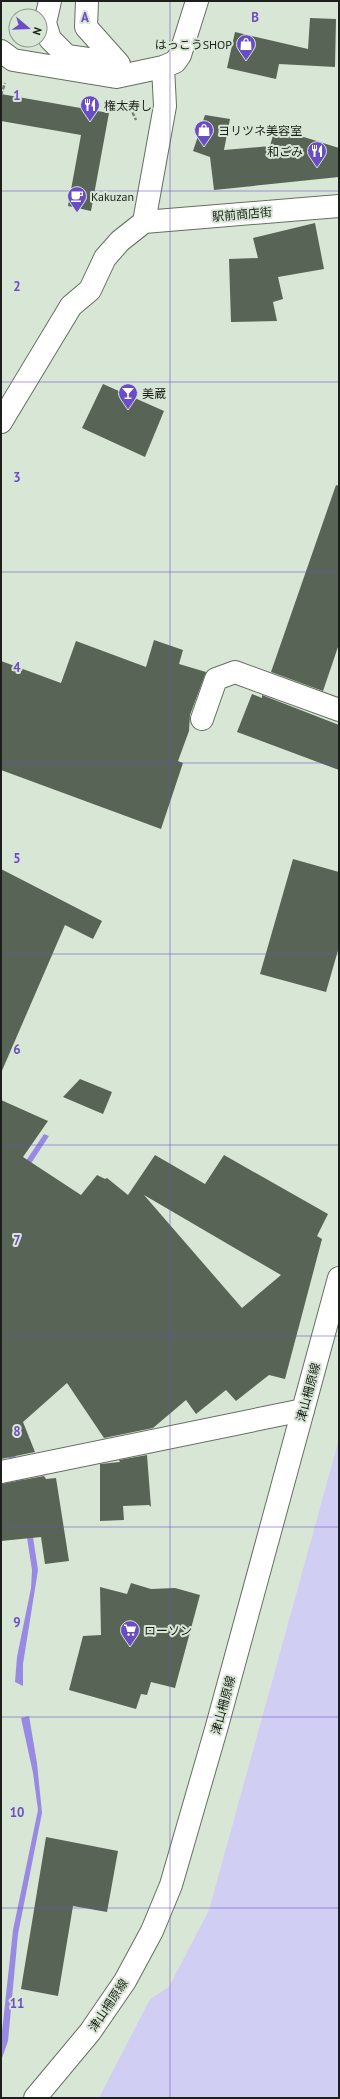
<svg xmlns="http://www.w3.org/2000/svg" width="340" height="2099" font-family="'PT Sans','Noto Sans JP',sans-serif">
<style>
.green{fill:#d1cef4}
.water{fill:#988ae3}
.building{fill:#586556;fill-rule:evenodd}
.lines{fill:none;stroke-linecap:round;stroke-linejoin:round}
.minor-casing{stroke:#637060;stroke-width:24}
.major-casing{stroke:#637060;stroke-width:24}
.path{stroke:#788176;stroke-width:2.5;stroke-dasharray:4 2;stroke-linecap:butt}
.minor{stroke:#fff;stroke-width:22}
.major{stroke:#fff;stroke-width:22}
.grid{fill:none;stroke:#6a4dc6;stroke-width:1;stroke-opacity:0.55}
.labels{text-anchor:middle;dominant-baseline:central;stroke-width:4;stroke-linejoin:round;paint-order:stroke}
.poi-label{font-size:12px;fill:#1b201a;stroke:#d8e6d5;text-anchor:start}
.street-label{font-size:12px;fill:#1b201a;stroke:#d8e6d5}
.grid-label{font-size:13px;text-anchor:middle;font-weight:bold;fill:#6a4dc6;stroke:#d8e6d5;stroke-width:4;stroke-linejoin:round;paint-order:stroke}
</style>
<rect width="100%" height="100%" fill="#d8e6d5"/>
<path class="green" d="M339,1439V2098H99L150,1999L169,1987L209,1910Z"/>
<path class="water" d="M44,1134L49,1136L1,1209V1198Z
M1,1419L24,1478L38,1570L23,1664V1686L15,1682L17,1657L31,1588L32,1570L18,1479L1,1440Z
M29,1716L37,1763L42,1813L18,1934L8,2041L1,2061V2041L13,1930L38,1810L33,1773L21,1718Z"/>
<path class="building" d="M310,18L336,19L335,67L279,64L276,79L227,68L235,32L308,49Z
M1,94L109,113L91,211L68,206L81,135L1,121Z
M205,115L230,119L224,150L270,146L275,128L339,148V177L214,190L210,157L193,151Z
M315,223L324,269L278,277L283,299L273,302L277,321L231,322L229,259L258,258L253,238Z
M103,384L164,411L145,457L82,428Z
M336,485L339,486V644L323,691L271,672Z
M154,640L183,650L179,664L206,672L190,715L189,731L178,761L183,763L161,829L1,770V661L61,683L76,641L146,667Z
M252,694L262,698V695L339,725V770L237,732Z
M293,859L339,872V947L326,992L260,974Z
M1,869L102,921L93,939L65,925L1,1073Z
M80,1079L112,1092L103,1114L63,1097Z
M1,1100L48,1121L23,1157L81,1195L97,1175L105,1179L107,1178L128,1195L155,1155L205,1184L224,1155L328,1214L317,1236L322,1239L285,1379L269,1375L236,1401L226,1390L196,1414L186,1400L153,1428L104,1438L67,1383L23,1422L35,1452L1,1459ZM144,1195L281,1275L242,1308Z
M147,1455L151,1507L149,1505L123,1506L124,1520L100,1521V1464L120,1462L119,1460Z
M44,1476L46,1479L56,1478L69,1561L45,1564L41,1537L1,1541V1484Z
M131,1583L151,1589L175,1588L200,1595L175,1688L151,1682L147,1695L141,1694L136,1709L69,1690L83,1636L101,1635L100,1587L127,1594Z
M46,1837L118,1851L107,1912L73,1906L58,1996L21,1989Z"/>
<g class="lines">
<defs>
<path id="minor" d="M50,1L45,23L50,39L67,56L95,60
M87,1L86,27L119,64
M1,51L13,60L116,77L163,67L175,62L180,55L197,1
M144,222L339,206
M1,422L71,306L90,290L105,258L120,241L144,222L165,106L163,67
M202,719L216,679L235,672L339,710
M1,1472L303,1410"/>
<path id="major" d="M35,2098L90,2032L125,1981L152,1931L171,1885L217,1726L339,1278"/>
</defs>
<use href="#minor" class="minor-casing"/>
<use href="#major" class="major-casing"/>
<path class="path" d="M1,95L5,83
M118,103L131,109L136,120"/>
<use href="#minor" class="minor"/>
<use href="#major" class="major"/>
</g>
<path class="grid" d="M170,1V2098M1,191H339M1,382H339M1,572H339M1,763H339M1,954H339M1,1145H339M1,1336H339M1,1527H339M1,1717H339M1,1908H339"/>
<defs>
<symbol id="shop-pin" viewBox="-11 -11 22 30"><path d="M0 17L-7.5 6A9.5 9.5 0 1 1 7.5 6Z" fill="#6a4dc6" stroke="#d8e6d5"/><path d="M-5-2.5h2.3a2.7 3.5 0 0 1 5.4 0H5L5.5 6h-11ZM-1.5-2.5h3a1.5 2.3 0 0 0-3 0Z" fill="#fff"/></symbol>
<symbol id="restaurant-pin" viewBox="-11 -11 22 30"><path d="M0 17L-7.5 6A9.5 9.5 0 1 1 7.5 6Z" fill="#6a4dc6" stroke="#d8e6d5"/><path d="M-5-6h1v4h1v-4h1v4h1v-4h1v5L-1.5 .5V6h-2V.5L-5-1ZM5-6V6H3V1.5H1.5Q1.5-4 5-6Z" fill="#fff"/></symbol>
<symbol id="cafe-pin" viewBox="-11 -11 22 30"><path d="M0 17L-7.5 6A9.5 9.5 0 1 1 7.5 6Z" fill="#6a4dc6" stroke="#d8e6d5"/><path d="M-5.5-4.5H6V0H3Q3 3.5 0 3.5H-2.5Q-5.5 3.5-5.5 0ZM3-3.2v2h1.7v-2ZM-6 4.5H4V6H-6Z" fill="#fff"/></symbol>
<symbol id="bar-pin" viewBox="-11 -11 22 30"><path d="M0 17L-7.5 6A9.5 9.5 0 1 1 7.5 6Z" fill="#6a4dc6" stroke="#d8e6d5"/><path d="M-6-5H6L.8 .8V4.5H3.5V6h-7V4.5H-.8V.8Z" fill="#fff"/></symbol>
<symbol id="supermarket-pin" viewBox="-11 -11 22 30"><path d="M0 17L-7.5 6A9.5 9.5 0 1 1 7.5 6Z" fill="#6a4dc6" stroke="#d8e6d5"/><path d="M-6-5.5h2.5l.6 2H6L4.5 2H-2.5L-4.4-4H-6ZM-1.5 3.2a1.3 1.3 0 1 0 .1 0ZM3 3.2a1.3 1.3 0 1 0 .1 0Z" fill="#fff"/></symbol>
</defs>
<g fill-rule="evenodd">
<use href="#shop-pin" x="235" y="33" width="22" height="30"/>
<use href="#restaurant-pin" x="79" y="94" width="22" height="30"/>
<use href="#shop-pin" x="193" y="119" width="22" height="30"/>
<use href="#restaurant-pin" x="306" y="140" width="22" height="30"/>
<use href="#cafe-pin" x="66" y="185" width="22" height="30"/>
<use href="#bar-pin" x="117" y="382" width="22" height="30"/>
<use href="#supermarket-pin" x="119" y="1619" width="22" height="30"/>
</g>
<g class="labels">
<g class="poi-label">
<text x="232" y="44" text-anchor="end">はっこうSHOP</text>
<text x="104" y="105">権太寿し</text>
<text x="218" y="130">ヨリツネ美容室</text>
<text x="303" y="151" text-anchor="end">和ごみ</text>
<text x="91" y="196">Kakuzan</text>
<text x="142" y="393">美蔵</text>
<text x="144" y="1630">ローソン</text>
</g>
<g class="street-label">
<text transform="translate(242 214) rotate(-5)">駅前商店街</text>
<text transform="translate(308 1392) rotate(-75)">津山柵原線</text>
<text transform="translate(223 1705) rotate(-75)">津山柵原線</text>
<text transform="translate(108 2005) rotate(-56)">津山柵原線</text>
</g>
</g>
<g class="grid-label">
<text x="85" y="22">A</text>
<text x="255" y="22">B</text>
<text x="17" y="100">1</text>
<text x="17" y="291">2</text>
<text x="17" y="482">3</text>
<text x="17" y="672">4</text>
<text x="17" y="863">5</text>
<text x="17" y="1054">6</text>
<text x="17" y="1245">7</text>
<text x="17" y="1436">8</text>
<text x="17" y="1627">9</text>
<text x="17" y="1817">10</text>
<text x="17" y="2008">11</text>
</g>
<rect width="340" height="2099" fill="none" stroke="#1b201a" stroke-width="4"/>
<g transform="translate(28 28) rotate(109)"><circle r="19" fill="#d8e6d5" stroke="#8c978a"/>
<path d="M0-3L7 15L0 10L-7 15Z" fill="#6a4dc6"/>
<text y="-6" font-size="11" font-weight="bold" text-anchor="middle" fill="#1b201a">N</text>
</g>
</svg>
